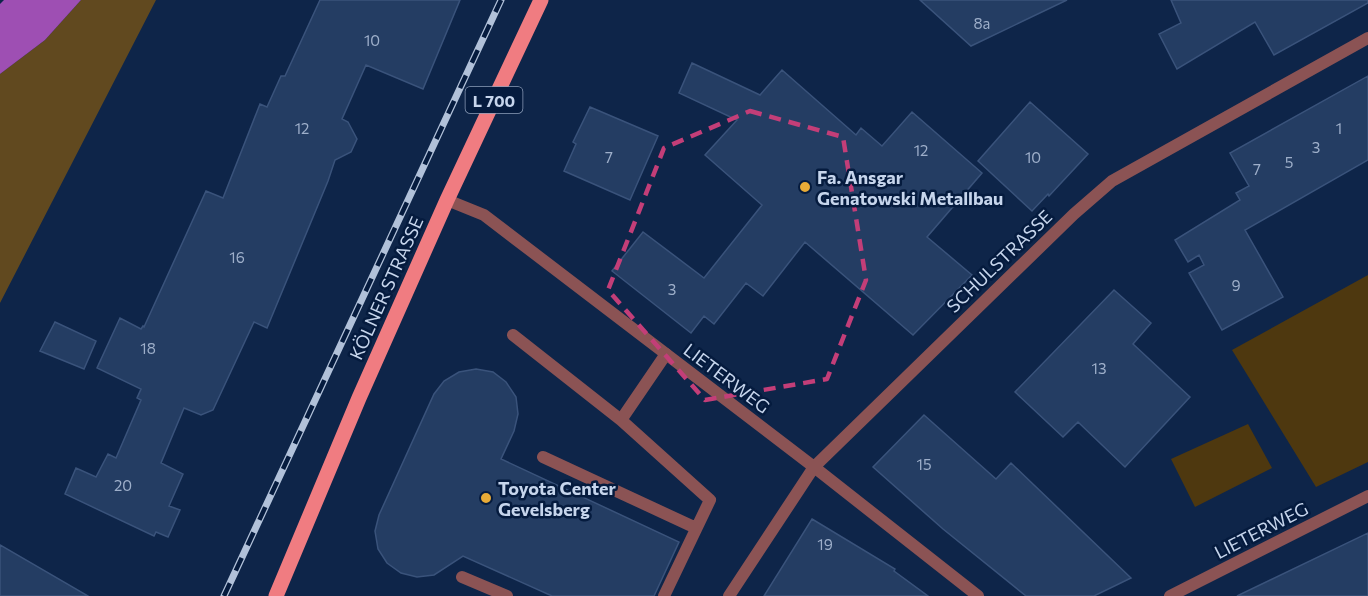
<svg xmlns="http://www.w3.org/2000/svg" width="1368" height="596" font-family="Commissioner,sans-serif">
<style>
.green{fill:#4e380f}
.forest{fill:#61491f}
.water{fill:#9e4fb3}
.building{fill:#243d63;stroke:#3a537b;stroke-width:1.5}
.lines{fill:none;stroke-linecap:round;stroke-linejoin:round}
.service{stroke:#8b5354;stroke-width:12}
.minor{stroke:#8b5354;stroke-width:12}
.primary{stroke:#f07c81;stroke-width:15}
.rail-casing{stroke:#b1c1d9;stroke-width:7}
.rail{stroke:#051b3e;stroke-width:4.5;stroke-dasharray:14;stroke-linecap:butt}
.marked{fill:none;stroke:#c33e78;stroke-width:4.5;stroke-dasharray:12 8;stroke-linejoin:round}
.poi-dot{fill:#e8ab37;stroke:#051b3e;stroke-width:2}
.labels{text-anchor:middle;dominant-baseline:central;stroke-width:5;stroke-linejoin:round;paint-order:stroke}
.number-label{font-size:15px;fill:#9eafca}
.shield{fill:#051b3e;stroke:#8c9db8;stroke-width:1.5}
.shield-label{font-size:16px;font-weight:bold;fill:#c6d5ec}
.poi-label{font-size:18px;font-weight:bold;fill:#c6d5ec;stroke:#051b3e;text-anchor:start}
.street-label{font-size:18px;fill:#c6d5ec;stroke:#051b3e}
</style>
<rect width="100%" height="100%" fill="#0e2549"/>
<path class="green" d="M1368,275V462L1316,487L1232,350Z
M1248,424L1272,468L1195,507L1171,459Z"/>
<path class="forest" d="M81,0H156L0,303V74L45,40Z"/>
<path class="water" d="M4,0H81L45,40L0,74V4Z"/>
<path class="building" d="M320,0H460L423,89L366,65L342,119L348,122L357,139L351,152L335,160L328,181L267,328L254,322L213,410L201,415L184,408L161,463L183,474L169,506L180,510L168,537L156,532L154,536L65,494L76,468L96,477L108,454L116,458L141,400L137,398L141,389L97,368L120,318L141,329L143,326L144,327L206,191L223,198L260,104L267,107L281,76H285Z
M920,0H1067L971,46Z
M1171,0H1368V3L1274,55L1255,22L1177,69L1159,34L1181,23Z
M692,63L760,95L782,70L856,135L861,128L882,146L912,112L982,173L927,237L972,275L913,335L805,242L763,296L746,283L714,324L704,316L691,333L612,271L643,232L704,278L762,205L705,155L737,120L679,93Z
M1368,76V160L1245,230L1283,297L1222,330L1189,273L1204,265L1199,255L1188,262L1175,240L1240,200L1236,193L1249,186L1230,153Z
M1030,102L1088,154L1049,196L1048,194L1032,211L978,161Z
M590,107L658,136L630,200L564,171L576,144L573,142Z
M1114,290L1151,323L1133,344L1190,397L1125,467L1078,422L1063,437L1015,392Z
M55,322L96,341L84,369L40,351Z
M476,369L493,372L506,382L516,397L518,414L514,431L501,459L679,542L654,596H552L463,556L434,575L417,577L401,573L387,563L378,549L375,531L379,515L434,394L444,381L459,372Z
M924,415L996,479L1011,463L1131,578L1094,596H1026L943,529L873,467Z
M812,519L895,569L894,571L928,596H764Z
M1368,533V596H1237Z
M0,545L88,596H0Z"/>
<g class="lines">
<path class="service" d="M513,335L621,420
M543,457L696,528
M462,577L507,596
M664,596L710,500L621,420L666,354"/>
<path class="minor" d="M447,200L484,215L814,467L978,596
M729,596L814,467L1074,214L1112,181L1368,38
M1170,596L1368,496"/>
<path class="primary" d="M276,596L359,398L447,200L541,0"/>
<defs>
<path id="rail" d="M224,596L501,0"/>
</defs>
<use href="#rail" class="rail-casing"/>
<use href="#rail" class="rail"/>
</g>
<path class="marked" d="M750,111L843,137L866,280L827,379L705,400L608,290L664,148Z"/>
<g class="poi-dot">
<circle cx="805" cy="187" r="6"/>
<circle cx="486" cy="498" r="6"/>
</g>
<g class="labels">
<g class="number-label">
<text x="982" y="23">8a</text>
<text x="372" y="40">10</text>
<text x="302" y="128">12</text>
<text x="1339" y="128">1</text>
<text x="1316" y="147">3</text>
<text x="921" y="150">12</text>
<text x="609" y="157">7</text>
<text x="1033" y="157">10</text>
<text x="1289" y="162">5</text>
<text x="1257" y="169">7</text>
<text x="237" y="257">16</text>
<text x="1236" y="285">9</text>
<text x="672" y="289">3</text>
<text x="148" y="348">18</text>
<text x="1099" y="368">13</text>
<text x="924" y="464">15</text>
<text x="123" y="485">20</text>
<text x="825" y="544">19</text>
</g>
<rect class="shield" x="465.5" y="87" width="57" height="26" rx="4.5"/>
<g class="shield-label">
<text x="494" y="100">L 700</text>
</g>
<g class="poi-label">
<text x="817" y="177">Fa. Ansgar<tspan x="817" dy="21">Genatowski Metallbau</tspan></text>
<text x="498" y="488">Toyota Center<tspan x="498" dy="21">Gevelsberg</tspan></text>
</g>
<g class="street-label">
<text transform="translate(999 261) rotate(-44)">SCHULSTRASSE</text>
<text transform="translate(386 288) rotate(-66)">KÖLNER STRASSE</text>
<text transform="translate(727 378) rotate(37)">LIETERWEG</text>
<text transform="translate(1261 530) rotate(-27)">LIETERWEG</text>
</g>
</g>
</svg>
